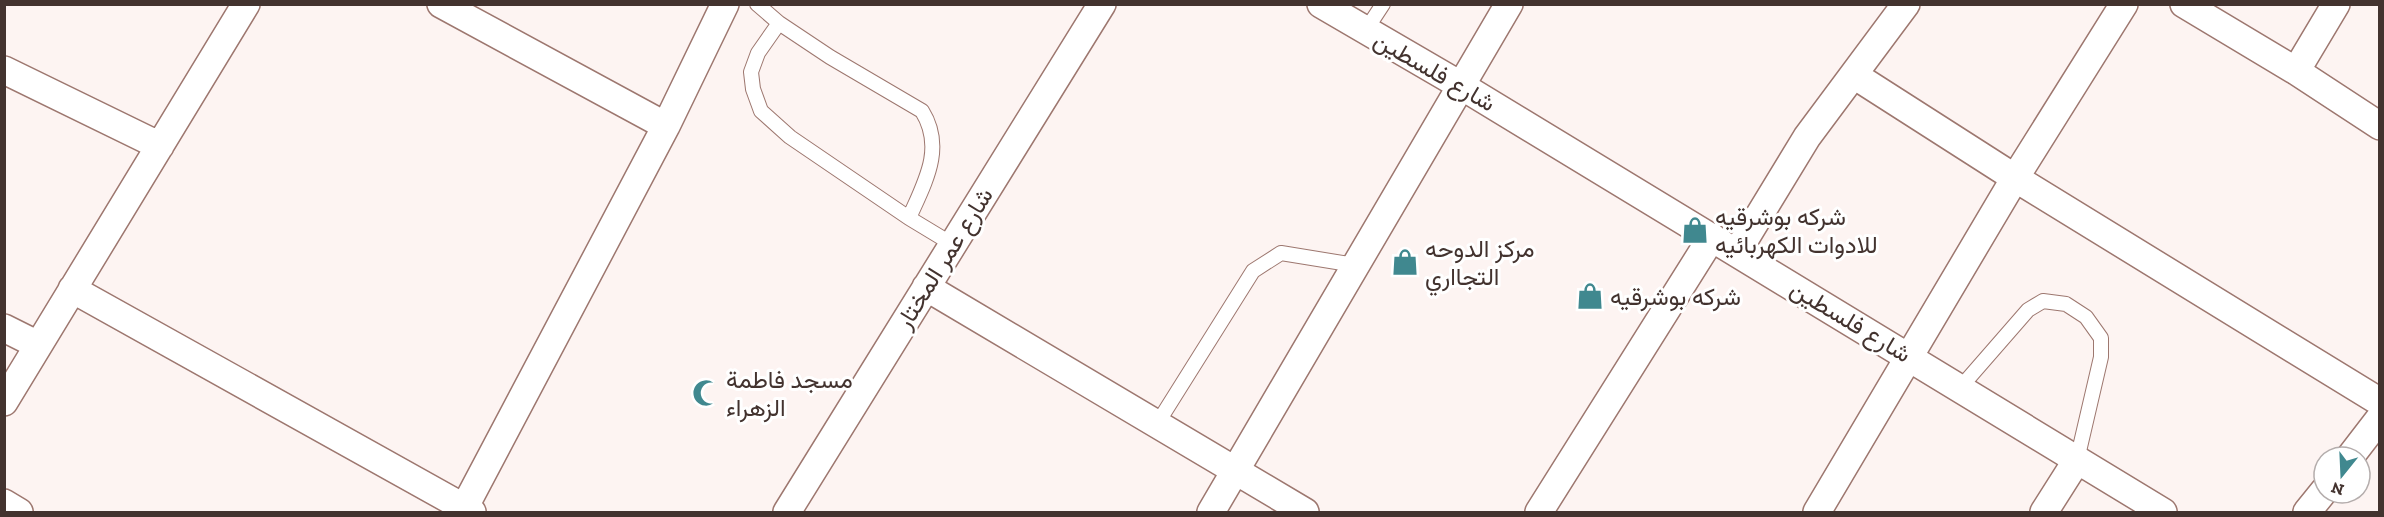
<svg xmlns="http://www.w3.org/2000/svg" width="2384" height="517" font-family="'Zilla Slab',Vazirmatn,serif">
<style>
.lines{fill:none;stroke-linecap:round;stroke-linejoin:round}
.lane-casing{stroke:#9d776f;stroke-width:16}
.street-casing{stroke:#9d776f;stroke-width:30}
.lane{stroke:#fff;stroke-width:14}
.street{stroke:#fff;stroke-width:27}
.labels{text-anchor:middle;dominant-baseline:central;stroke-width:6;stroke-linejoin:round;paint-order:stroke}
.street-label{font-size:24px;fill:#43332f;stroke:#fff}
.poi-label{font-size:24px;fill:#43332f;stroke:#fff;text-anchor:start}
</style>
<rect width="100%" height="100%" fill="#fdf4f2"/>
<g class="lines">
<defs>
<path id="lane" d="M757,4L779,23L758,53L751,72L753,89L761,111L790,137L909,218L952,244
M779,23L830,57L922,111C945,148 925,182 909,218
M1366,30L1383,4
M1960,388L2028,310L2043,301L2066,304L2086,317L2101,338V357L2077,460
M1157,424L1253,271L1281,253L1355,265"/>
<path id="street" d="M441,4L666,126
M1321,4L1460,85L2163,512
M2184,4L2296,71L2380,126
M4,70L160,146
M2296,71L2336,4
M1854,75L2015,178L2380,402
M1737,252L1807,137L1906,4
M926,287L1305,512
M72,289L472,512
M4,328L38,345
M4,402L246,4
M2350,457L2380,418
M4,503L19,512
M462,512L666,126L725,4
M787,512L1102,4
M1211,512L1509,4
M1539,512L1712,237
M1817,512L2015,178L2124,4
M2044,512L2077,460
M2307,512L2324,491"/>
</defs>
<use href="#lane" class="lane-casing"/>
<use href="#street" class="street-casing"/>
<use href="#lane" class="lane"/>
<use href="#street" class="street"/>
</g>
<defs>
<symbol id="shop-bare" viewBox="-9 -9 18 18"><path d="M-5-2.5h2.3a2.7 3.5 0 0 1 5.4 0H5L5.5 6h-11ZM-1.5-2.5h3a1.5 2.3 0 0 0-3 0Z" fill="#40888f" stroke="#fff" stroke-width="2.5" paint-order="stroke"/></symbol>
<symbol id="mosque-bare" viewBox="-9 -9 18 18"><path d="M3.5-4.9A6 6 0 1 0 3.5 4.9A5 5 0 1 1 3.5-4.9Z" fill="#40888f" stroke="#fff" stroke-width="2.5" paint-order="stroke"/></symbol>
</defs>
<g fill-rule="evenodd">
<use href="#shop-bare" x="1676" y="211" width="38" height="38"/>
<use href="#shop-bare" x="1386" y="243" width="38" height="38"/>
<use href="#shop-bare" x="1571" y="277" width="38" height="38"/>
<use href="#mosque-bare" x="687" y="374" width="38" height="38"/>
</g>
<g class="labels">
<g class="street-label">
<text transform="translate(1435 71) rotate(30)">شارع فلسطين</text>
<text transform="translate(944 258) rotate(-58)">شارع عمر المختار</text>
<text transform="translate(1851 321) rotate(31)">شارع فلسطين</text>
</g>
<g class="poi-label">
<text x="1715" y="216">شركه بوشرقيه<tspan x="1715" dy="28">للادوات الكهربائيه</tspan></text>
<text x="1425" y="248">مركز الدوحه<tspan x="1425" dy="28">التجااري</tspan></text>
<text x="1610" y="296">شركه بوشرقيه</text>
<text x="726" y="379">مسجد فاطمة<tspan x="726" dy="28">الزهراء</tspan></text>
</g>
</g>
<rect width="2384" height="517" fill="none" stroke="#43332f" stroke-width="12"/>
<g transform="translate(2342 475) rotate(198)"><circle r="28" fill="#ffffff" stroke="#b4adac" stroke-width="1.5"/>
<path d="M0-4.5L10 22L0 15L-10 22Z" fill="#40888f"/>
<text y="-9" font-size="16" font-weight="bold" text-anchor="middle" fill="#43332f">N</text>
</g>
</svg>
